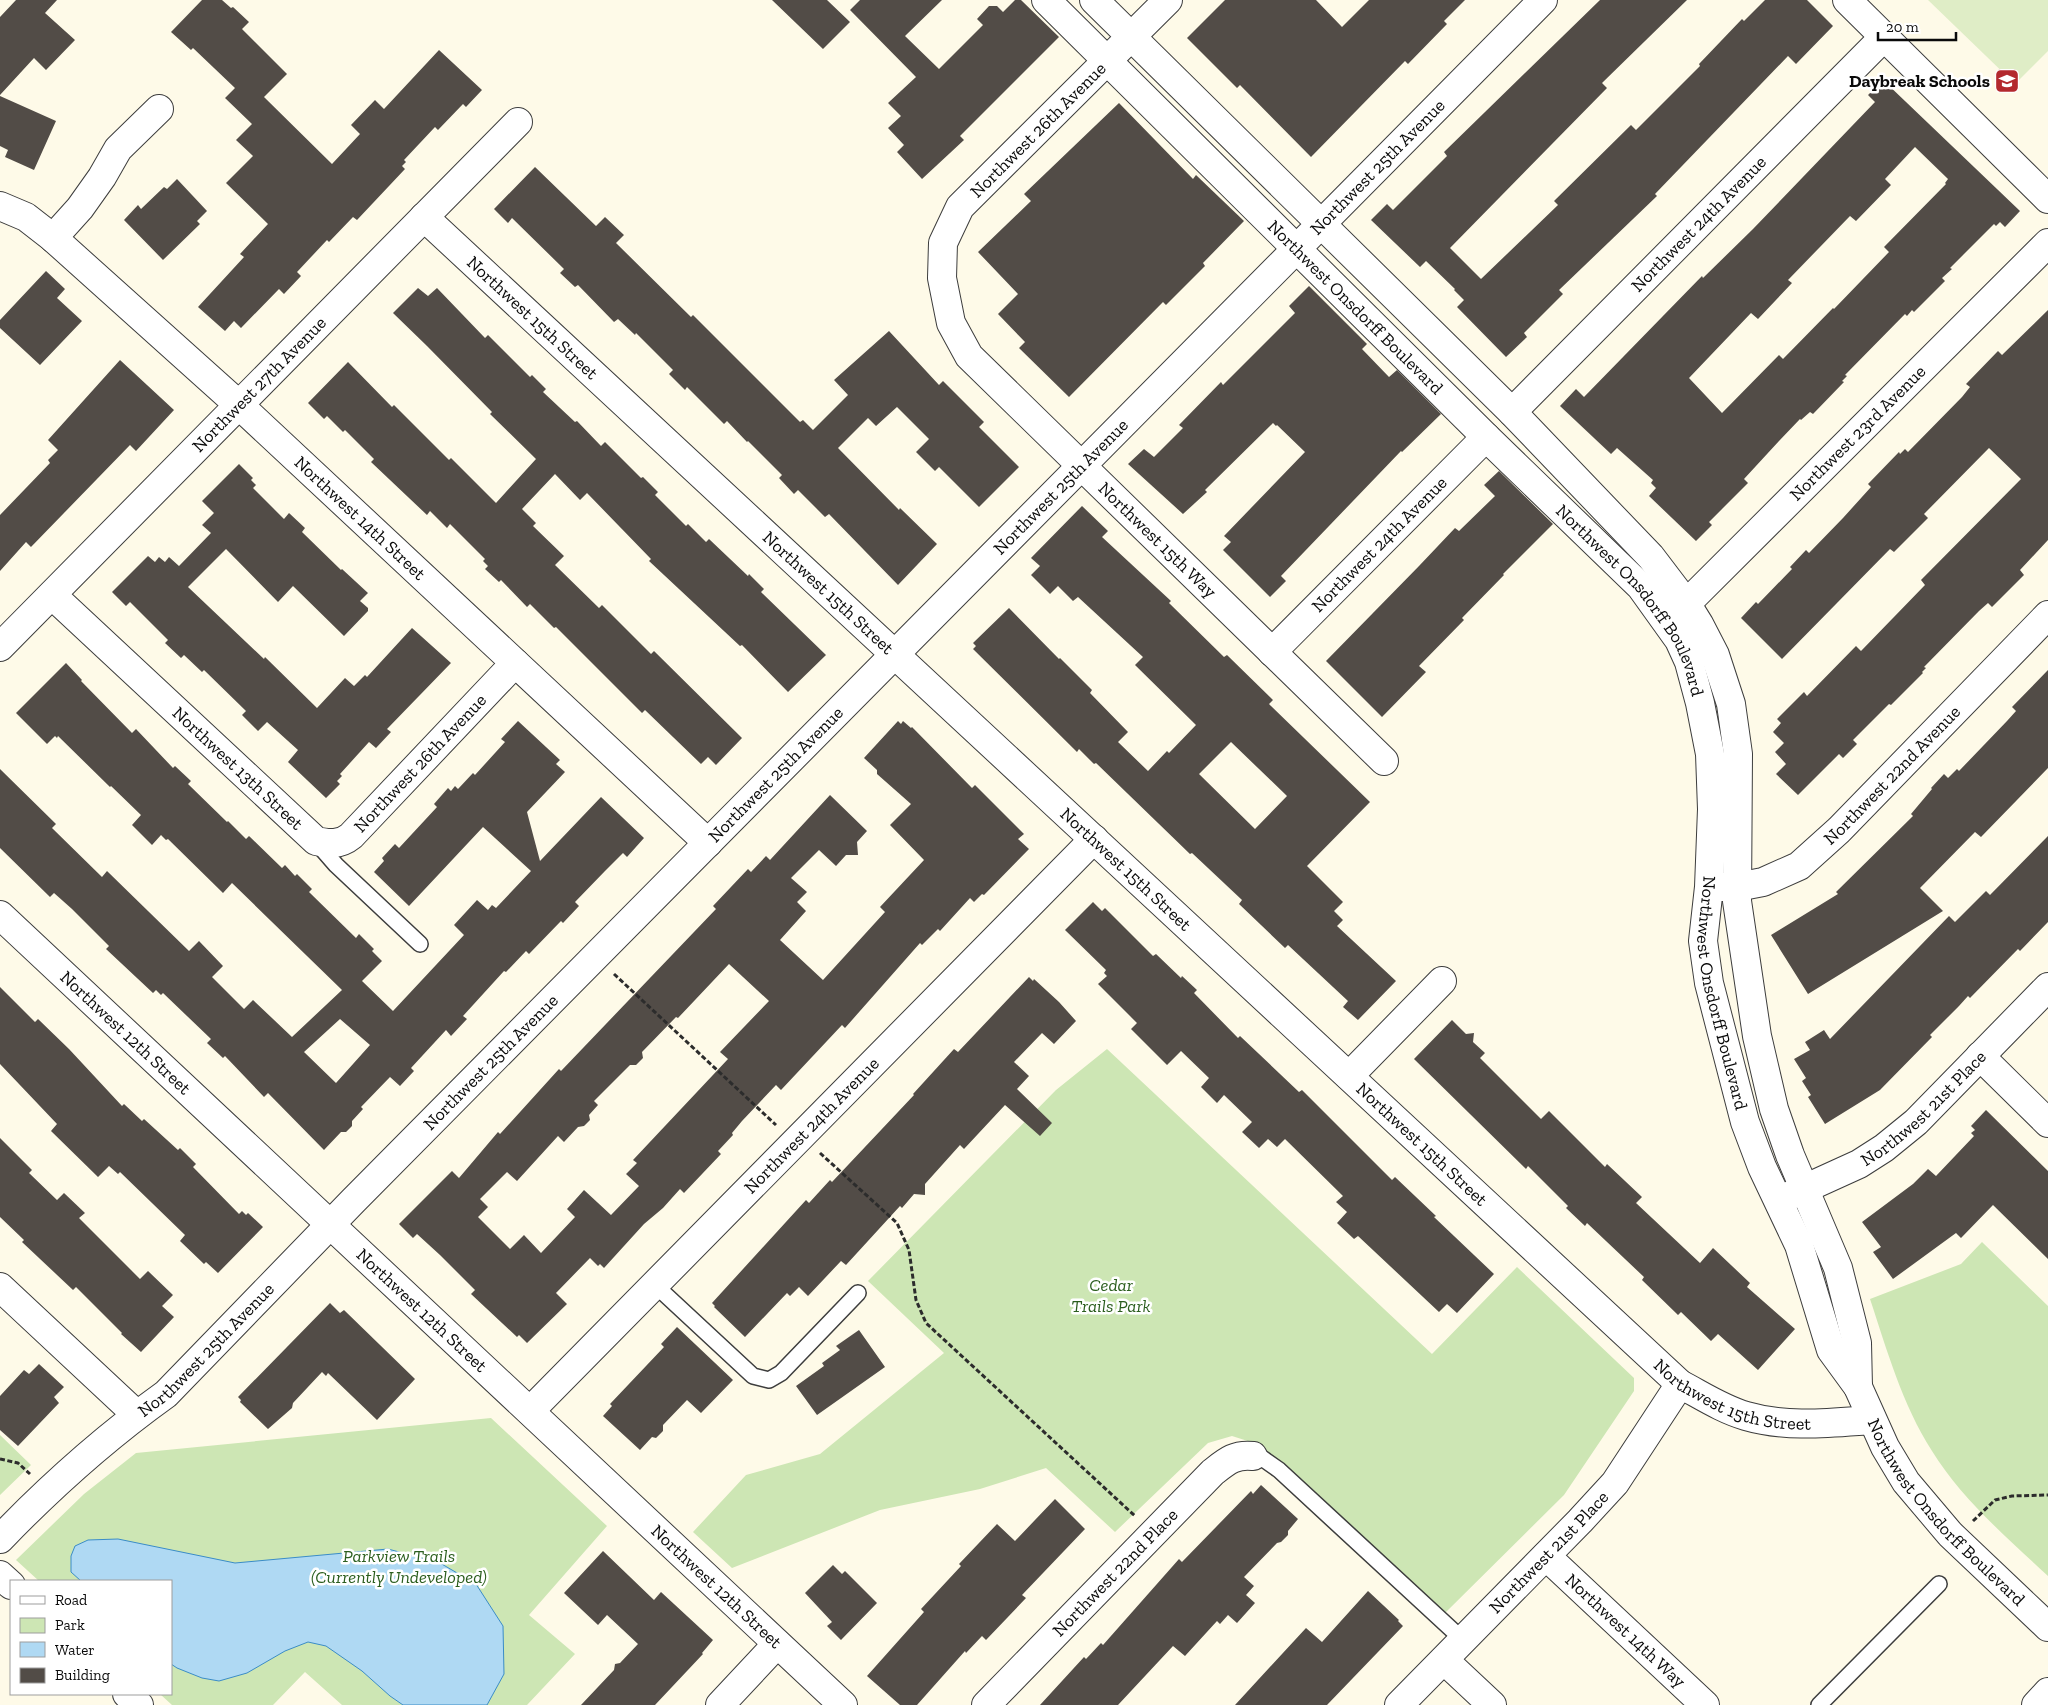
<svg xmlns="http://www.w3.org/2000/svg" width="2048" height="1705" font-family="'Zilla Slab',serif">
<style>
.green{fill:#cde6b4}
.pitch{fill:#dfedc6}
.water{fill:#afd9f3;stroke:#3a8cc7}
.building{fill:#524c47;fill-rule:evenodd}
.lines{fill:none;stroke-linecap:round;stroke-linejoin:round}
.service-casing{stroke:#3d3d3d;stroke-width:18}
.minor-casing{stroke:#3d3d3d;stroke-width:30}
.tertiary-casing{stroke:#3d3d3d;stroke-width:30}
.path{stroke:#2c2c2c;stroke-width:3;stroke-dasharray:5 2.5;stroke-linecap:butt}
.service{stroke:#fff;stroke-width:15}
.minor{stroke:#fff;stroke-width:28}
.tertiary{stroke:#fff;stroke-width:28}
.labels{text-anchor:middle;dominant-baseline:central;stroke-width:5;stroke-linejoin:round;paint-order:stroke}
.poi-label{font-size:18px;font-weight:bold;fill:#0a0a0a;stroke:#fff;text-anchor:end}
.street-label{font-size:18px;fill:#0a0a0a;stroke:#fff}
.park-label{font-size:18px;font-style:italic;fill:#2b5e1e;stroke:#fff}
</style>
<rect width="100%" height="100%" fill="#fefae8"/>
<path class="green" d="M1107,1049L1432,1354L1517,1267L1634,1378V1391L1564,1495L1445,1613L1257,1444L1232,1436L1208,1443L1115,1532L1046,1468L980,1489L880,1510L732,1568L693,1532L746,1475L820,1454L944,1353L868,1281L1056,1090Z
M1982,1242L2048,1306V1576C2007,1538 1961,1498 1932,1451C1902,1404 1887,1350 1870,1299L1961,1264Z
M491,1418L607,1526L529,1615L575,1654L527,1705H342L305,1672L273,1705H172L160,1694H171V1581H39L16,1560L84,1494L136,1453Z
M0,1435L31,1465L0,1495Z"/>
<path class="pitch" d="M1928,0H2048V51L2015,84Z"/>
<path class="water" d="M118,1539L235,1563L388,1549L440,1563L476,1584L503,1626L504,1674L487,1705H403L390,1696L362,1671L326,1646L308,1642L285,1651L247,1673L219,1681L202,1678L177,1668L171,1664V1581H81L71,1572V1556L75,1546L88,1540Z"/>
<path class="building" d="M16,0H57L45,13L75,40L46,70L34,58L0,95V17Z
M202,0H222L231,8L233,7L249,22L242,29L287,74L264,97L332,164L360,134L351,125L375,100L384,109L439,50L482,90L466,107L463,104L438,130L435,127L404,160L406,162L402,166L405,169L357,220L353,217L329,242L327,240L297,272L301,276L284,294L279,289L241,328L234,321L225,331L198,307L244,257L240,254L268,224L226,183L253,156L236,140L252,124L225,98L235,88L193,48L191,50L171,32Z
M772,0H827L850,22L823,49Z
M860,0H942L905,36L939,69L983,25L977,19L989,6H997L1003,12L1015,0H1021L1059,37L960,136L964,140L922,179L897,152L904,145L888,128L901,116L888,103L916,77L850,10Z
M1225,0H1316L1342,27L1369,0H1465L1444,21L1447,24L1408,64L1405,61L1311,157L1240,85L1237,88L1187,38Z
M1600,0H1687L1602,83L1607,88L1450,248L1481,279L1558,205L1554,201L1631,125L1636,130L1700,66L1699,64L1742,19L1744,21L1765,0H1807L1833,26L1796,64L1788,56L1655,194L1657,196L1559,290L1563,294L1524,333L1527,337L1506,357L1457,307L1464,300L1454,290L1455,289L1426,261L1420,267L1371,220L1387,204L1393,210L1447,156L1444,152Z
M1883,80L2020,211L2005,227L2000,222L1996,226L1994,224L1950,268L1952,269L1942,278L1945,281L1914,312L1912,310L1907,316L1905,314L1845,375L1847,376L1842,381L1844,382L1813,414L1810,412L1801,420L1800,419L1779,441L1744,479L1748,483L1709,522L1712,525L1696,541L1649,496L1656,488L1651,483L1653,480L1617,448L1611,454L1560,406L1576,389L1584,397L1702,276L1703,278L1753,229L1875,102L1868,95ZM1915,147L1948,179L1945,183L1946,184L1884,247L1889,252L1834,309L1833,308L1783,359L1779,355L1722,413L1689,378L1751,313L1758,319L1792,283L1788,280L1850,216L1856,221L1891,185L1885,179Z
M0,96L56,121L34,170L5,157L8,150L0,146Z
M1119,103L1193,179L1196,175L1244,221L1203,263L1205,266L1166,305L1163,302L1069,397L1019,348L1025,342L998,314L1018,294L978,252L1031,201L1024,194Z
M535,167L596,226L605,217L624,235L616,243L691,317L693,315L800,422L803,420L813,430L848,395L834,380L889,331L939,385L943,381L984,422L979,427L1019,467L979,507L939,467L935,471L916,452L929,439L897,407L876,426L868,418L838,448L899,510L900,508L937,544L898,585L829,514L825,517L798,490L794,494L779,478L782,475L748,441L747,442L727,421L724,424L687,387L685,390L669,374L673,370L636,333L635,335L618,319L614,322L578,285L575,287L560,273L564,269L512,218L508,223L494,209Z
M177,179L207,211L197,221L200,224L163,260L124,220L138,205L141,209L164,187L167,189Z
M46,271L65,289L57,298L82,321L40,365L0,328V320Z
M1309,286L1367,344L1362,349L1389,377L1397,370L1441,414L1402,452L1401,451L1281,576L1286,581L1270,597L1223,550L1231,542L1224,536L1305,452L1277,425L1276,426L1273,423L1205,490L1207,492L1183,514L1128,464L1144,449L1154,457L1183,428L1179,425L1221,382L1223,385L1295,313L1289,306Z
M418,288L428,296L437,288L485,338L488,335L530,377L532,375L546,389L543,392L575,422L577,421L601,446L605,442L641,478L643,477L658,492L655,495L686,526L688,524L706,542L709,539L748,576L749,574L764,589L761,592L826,655L788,692L742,645L740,646L649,561L651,559L587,493L580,500L555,474L522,509L536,523L533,526L564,556L555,565L599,608L602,605L651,654L654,651L742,738L716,765L708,757L701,764L645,710L642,713L556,627L554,628L530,604L527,607L501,580L499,582L485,569L488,566L483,561L485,559L450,524L447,528L430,511L427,515L371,462L374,459L345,430L343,432L327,416L324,419L308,403L348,362L392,407L394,405L449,460L451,458L496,503L536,459L490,414L492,412L427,346L393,313Z
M2048,310V540L2020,570L2024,575L1992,607L1988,603L1979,611L1924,667L1926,668L1922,672L1923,673L1891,705L1889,704L1853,740L1857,744L1843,758L1839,754L1798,795L1776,774L1786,764L1775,752L1784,743L1773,732L1781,723L1777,719L1804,692L1807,696L1856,646L1861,651L1925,585L1921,580L2021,479L1989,448L1924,514L1928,518L1894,552L1890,549L1782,659L1741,618L1756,602L1758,604L1792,569L1790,567L1806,550L1809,553L1843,518L1871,487L1868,484L1899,452L1900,454L1905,449L1908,452L1962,397L1970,387L1966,384L1998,351L2002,355Z
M120,360L174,410L136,451L130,445L31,547L26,542L0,571V515L50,463L48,460L58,450L48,440Z
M239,464L253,478L251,480L256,485L253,488L284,519L289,513L305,528L302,532L341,570L342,569L368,593L360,601L368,608V611L344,636L293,586L278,602L226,549L188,587L264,659L265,657L317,708L345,678L354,686L365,675L367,677L412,628L451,663L387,729L391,732L376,748L369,742L340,774L342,776L337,781L340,784L326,798L288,762L298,750L267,722L258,731L242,715L246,711L204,670L202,672L184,655L181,658L165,643L168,640L130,602L126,606L112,592L148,556L155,562L159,557L165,562L169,557L179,566L211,533L202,525L214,513L202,501Z
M1499,471L1553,524L1503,574L1504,575L1462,618L1464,620L1419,666L1426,672L1382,717L1326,661L1419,566L1455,528L1459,531L1495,496L1484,485Z
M1082,506L1108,531L1102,537L1171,601L1169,603L1224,657L1227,655L1273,700L1269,704L1370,802L1307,866L1343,902L1334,911L1343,920L1337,926L1396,981L1358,1020L1343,1007L1348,1001L1288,945L1285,948L1239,904L1242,900L1208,868L1192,853L1190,854L1096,763L1094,764L1079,749L1077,752L973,649L976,646L973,643L1009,608L1059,659L1060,658L1092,690L1090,693L1128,732L1118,742L1148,771L1167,751L1169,753L1196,725L1135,665L1143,657L1078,597L1073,601L1058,586L1050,594L1031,575L1040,566L1031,558ZM1231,742L1287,796L1255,829L1199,774Z
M66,663L82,680L81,681L132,733L136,729L173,768L175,766L191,781L188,784L227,822L228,821L246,839L249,836L282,868L285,865L295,876L297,874L312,889L309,892L356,938L359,934L374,949L372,951L382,961L362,981L393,1011L464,935L454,925L477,900L488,910L492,905L496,908L531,871L483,827L409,906L374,872L384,861L382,858L395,844L399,848L437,807L434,804L448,788L451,791L455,786L458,789L473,773L475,775L505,742L501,739L518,721L560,760L556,764L565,772L527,812L540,861L601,797L644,838L627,857L623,853L605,871L575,902L579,906L563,923L561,921L529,954L526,951L506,972L504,971L463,1016L467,1019L451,1036L446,1030L411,1068L414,1071L400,1086L390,1077L361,1107L363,1109L352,1121V1126L346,1132H341L324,1150L268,1093L264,1097L225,1056L223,1058L207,1043L211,1039L163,993L161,995L156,990L153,993L106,949L109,946L72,909L54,893L50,897L0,848V769L56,824L52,828L102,877L107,871L189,951L199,941L223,966L212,977L244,1009L253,1000L292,1037L342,990L232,883L223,893L168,839L166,840L161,835L152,845L132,825L141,815L111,786L110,787L58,736L57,738L55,736L47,744L16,713ZM340,1019L370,1045L336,1083L304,1052Z
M2048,670V768L1981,837L1975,832L1920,888L1943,911L1808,994L1771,935L1838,894L1836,892L1913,816L1911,814L1932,789L1931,788L1944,774L1948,778L1957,769L1959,771L2007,721L2016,711L2012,707Z
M898,721L901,724L903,721L911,728L912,727L972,788L975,785L1024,834L1018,839L1029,849L984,895L982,894L974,902L970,898L940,931L938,929L922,945L920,943L845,1028L842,1025L781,1090L776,1085L742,1121L732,1133L733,1135L718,1151L721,1154L684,1193L680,1189L663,1208L644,1224L604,1268L600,1264L598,1266L590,1258L556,1293L567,1304L527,1343L519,1335L517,1337L471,1294L475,1290L440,1255L417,1234L413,1238L399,1224L452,1171L459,1178L498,1132L500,1134L559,1069L561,1071L716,909L713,906L748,869L751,872L766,856L770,860L830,795L867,831L857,842L858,855H846L836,866L819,850L791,878L807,892L797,902L806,911L780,940L823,980L885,912L880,907L924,860L890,825L911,804L877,774V770L864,758ZM729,964L769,1001L720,1052L728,1059L633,1160L637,1163L626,1174L639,1186L611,1215L584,1190L567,1209L575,1217L541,1253L524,1235L510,1249L478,1217L488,1207L480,1199L507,1172L517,1181L558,1136L564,1142L578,1127L584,1126L590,1120L589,1115L598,1105L594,1101L630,1065H636L643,1058L642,1052L676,1017L678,1018Z
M2048,836V922L2020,951L2018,949L1970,998L1968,996L1959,1006L1930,1035L1932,1037L1880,1090L1825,1124L1808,1097L1811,1095L1802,1081L1806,1078L1794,1059L1810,1050L1805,1042L1824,1030L1830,1039L1949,916L1955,922L1986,891L1990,895Z
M1093,902L1102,911L1105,908L1153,956L1156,954L1181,978L1182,976L1197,990L1194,993L1238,1038L1240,1036L1299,1092L1302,1090L1392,1180L1395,1177L1436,1216L1434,1217L1494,1274L1457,1313L1447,1304L1439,1312L1358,1236L1354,1239L1337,1223L1347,1212L1336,1202L1343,1196L1285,1139L1277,1147L1268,1139L1259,1148L1242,1132L1252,1122L1224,1095L1217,1103L1201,1087L1209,1078L1181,1051L1167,1065L1131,1029L1137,1023L1098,984L1107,976L1104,973L1106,970L1065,930Z
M1029,977L1033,981L1034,979L1059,1002L1076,1021L1054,1044L1042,1033L1014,1062L1029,1076L1017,1089L1052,1123L1040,1136L1005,1105L964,1149L960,1145L925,1184V1195L914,1194L902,1208L900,1206L846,1265L841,1261L808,1296L799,1287L790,1296L787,1293L745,1337L714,1307L715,1306L712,1303L806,1200L809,1203L830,1180L832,1182L914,1095L913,1094L954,1049L958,1052Z
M0,987L35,1022L38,1019L69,1049L122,1106L124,1104L142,1121L144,1119L178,1150L180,1148L196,1164L193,1167L239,1214L242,1211L246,1215L248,1213L263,1227L218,1273L206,1262L204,1264L180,1241L185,1235L120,1172L118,1174L109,1166L98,1177L51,1131L57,1124L0,1064Z
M1452,1020L1466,1034L1474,1033L1473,1042L1485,1053L1480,1058L1541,1119L1549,1111L1605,1167L1607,1164L1642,1197L1636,1203L1700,1263L1713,1248L1750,1283L1747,1287L1795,1329L1758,1370L1718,1334L1711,1341L1681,1312L1678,1315L1642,1280L1644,1277L1587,1223L1585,1226L1566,1208L1568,1206L1528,1166L1526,1169L1414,1059Z
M1986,1110L2048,1171V1259L1993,1205L1961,1238L1956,1233L1893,1279L1873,1252L1881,1247L1862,1222L1913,1184L1928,1169L1936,1176L1974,1136L1971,1133L1975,1130L1971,1126Z
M0,1138L32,1170L29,1173L57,1200L64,1193L85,1213L79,1218L140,1279L148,1271L173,1295L162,1306L174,1317L141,1352L121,1334L122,1333L76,1287L73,1290L22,1242L24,1240L0,1217Z
M330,1303L340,1313L344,1310L415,1379L377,1420L328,1373L326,1376L322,1372L293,1403L292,1408L268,1429L240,1402L241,1400L238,1397Z
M677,1327L733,1380L701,1413L687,1400L663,1425V1431L656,1438L652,1437L640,1450L603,1416L612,1406L610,1404L664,1347L661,1344Z
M859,1330L885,1367L817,1415L796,1386L824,1366L822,1363L840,1350L836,1346Z
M39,1364L64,1387L54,1397L59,1403L18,1446L0,1430V1396L24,1370L29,1374Z
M1261,1485L1298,1519L1288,1531V1535L1281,1542L1277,1543L1244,1577L1254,1586L1246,1595L1255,1603L1237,1623L1228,1615L1220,1624L1217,1621L1185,1656L1173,1646L1118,1705H1040L1084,1657L1086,1659L1101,1643L1103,1645L1179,1559L1182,1562L1251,1491L1253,1494Z
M1055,1499L1085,1529L1022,1595L1026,1598L986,1640L982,1636L966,1653L965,1651L917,1705H900L867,1676L924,1612L921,1609L961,1566L959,1564L997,1524L1015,1541Z
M603,1551L654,1600L661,1592L713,1640L702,1653L703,1654L655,1705H581L614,1670L615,1664L620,1663L638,1644L607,1615L598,1625L564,1593Z
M833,1565L842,1574L845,1571L877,1603L841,1640L827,1626L832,1622L805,1593Z
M1368,1591L1399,1620L1398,1621L1403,1626L1327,1705H1235L1306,1628L1322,1642Z"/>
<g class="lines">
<defs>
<path id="service" d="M316,842L336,865L420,944
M655,1285L753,1376L769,1380L781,1373L858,1293
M1253,1456L1262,1458L1279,1470L1463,1640
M1819,1705L1939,1584"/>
<g id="minor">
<path id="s1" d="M1168,0L960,207L943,243L942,278L951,323L969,356L1384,761"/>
<path d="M1847,0L2048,199"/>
<path id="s2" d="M0,206L26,217L53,238L239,405L708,843"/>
<path id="s3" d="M424,217L1680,1384C1701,1395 1722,1409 1746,1416C1787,1428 1829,1423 1872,1420"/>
<path d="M53,238L80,208L102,177L118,149L159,109"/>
<path id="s4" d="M1512,412L1884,37"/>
<path id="s5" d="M52,595L316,841C329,844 340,845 351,836L515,663"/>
<path id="s6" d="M1670,620L2048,243"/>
<path id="s7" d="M0,647L518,122"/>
<path id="s8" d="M1272,652L1486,437"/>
<path id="s9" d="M1713,887H1737L1763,882L1799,866L1839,830L2048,615"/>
<path id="s10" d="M0,915L843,1705"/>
<path d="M1980,1056L2048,1123"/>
<path d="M1349,1076L1442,981"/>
<path id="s11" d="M1782,1199L1859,1164L1884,1148L1916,1122L2048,987"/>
<path d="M0,1287L137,1415"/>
<path id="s12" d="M530,1411L1094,839"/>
<path id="s13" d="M0,1539C51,1486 106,1437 166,1394L354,1200L1543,0"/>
<path id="s14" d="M1546,1556L1705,1705"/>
<path d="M0,1575L11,1585"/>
<path d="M1444,1660L1492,1705"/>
<path d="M127,1694L139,1705"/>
<path d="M720,1705L777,1644"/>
<path id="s15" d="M986,1705L1213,1472C1227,1461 1235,1454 1253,1456"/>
<path id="s16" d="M1399,1705L1580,1521L1615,1483L1680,1384"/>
</g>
<g id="tertiary">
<path id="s17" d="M1046,0L1486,437L1641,587L1679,640L1689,662L1700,703L1710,754L1712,809L1709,887L1703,941L1709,983L1745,1122L1762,1167L1799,1245L1831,1350L1858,1387L1885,1447L1906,1482L1950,1534L2048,1627"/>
<path d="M1094,0L1512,412L1651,557L1686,603L1699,624L1715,655L1731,704L1738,754L1737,901L1757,1036L1774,1109L1790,1155L1838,1268L1857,1343L1858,1387"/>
<path d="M2036,1705L2048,1692"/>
</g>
</defs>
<use href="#service" class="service-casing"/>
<use href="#minor" class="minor-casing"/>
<use href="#tertiary" class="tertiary-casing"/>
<path class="path" d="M614,974L776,1125
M820,1153L897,1223L909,1250L916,1300L926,1323L1135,1516
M0,1459L18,1463L30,1474
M1973,1521L1995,1500L2012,1496L2048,1495"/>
<use href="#service" class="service"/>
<use href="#minor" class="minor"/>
<use href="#tertiary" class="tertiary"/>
</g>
<defs>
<symbol id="school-square" viewBox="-11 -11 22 22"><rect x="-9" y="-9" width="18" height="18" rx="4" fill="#b3292e" stroke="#fff"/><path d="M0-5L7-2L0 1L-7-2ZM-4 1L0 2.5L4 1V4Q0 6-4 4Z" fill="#fff"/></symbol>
</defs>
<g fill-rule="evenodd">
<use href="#school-square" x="1993" y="67" width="28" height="28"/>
</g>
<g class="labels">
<g class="poi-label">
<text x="1990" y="81">Daybreak Schools</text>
</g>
<g class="street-label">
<text transform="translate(1038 130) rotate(-45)">Northwest 26th Avenue</text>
<text stroke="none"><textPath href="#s13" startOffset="1945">Northwest 25th Avenue</textPath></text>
<text stroke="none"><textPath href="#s4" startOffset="265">Northwest 24th Avenue</textPath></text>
<text stroke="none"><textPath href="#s17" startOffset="436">Northwest Onsdorff Boulevard</textPath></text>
<text stroke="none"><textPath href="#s3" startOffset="148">Northwest 15th Street</textPath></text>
<text stroke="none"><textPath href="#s7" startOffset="369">Northwest 27th Avenue</textPath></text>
<text stroke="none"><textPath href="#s6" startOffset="265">Northwest 23rd Avenue</textPath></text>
<text stroke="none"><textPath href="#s13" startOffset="1495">Northwest 25th Avenue</textPath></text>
<text stroke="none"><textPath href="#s2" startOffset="478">Northwest 14th Street</textPath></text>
<text stroke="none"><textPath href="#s1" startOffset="715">Northwest 15th Way</textPath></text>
<text stroke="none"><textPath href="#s8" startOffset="152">Northwest 24th Avenue</textPath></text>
<text stroke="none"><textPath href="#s3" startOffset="552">Northwest 15th Street</textPath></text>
<text stroke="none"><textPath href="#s17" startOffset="841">Northwest Onsdorff Boulevard</textPath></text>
<text stroke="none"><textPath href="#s5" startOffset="498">Northwest 26th Avenue</textPath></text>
<text stroke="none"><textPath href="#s5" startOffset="254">Northwest 13th Street</textPath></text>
<text stroke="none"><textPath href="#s13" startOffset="1090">Northwest 25th Avenue</textPath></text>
<text stroke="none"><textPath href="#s9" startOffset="220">Northwest 22nd Avenue</textPath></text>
<text stroke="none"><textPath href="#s3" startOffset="958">Northwest 15th Street</textPath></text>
<text stroke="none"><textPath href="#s17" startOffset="1261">Northwest Onsdorff Boulevard</textPath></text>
<text stroke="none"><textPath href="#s10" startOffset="172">Northwest 12th Street</textPath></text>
<text stroke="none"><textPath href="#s13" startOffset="685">Northwest 25th Avenue</textPath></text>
<text stroke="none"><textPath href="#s11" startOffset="170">Northwest 21st Place</textPath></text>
<text stroke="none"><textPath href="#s12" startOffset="401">Northwest 24th Avenue</textPath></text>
<text stroke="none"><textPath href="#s3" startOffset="1362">Northwest 15th Street</textPath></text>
<text stroke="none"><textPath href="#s10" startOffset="578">Northwest 12th Street</textPath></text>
<text stroke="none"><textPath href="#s13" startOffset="280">Northwest 25th Avenue</textPath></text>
<text stroke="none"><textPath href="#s3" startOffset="1768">Northwest 15th Street</textPath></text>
<text stroke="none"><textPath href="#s17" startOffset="1838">Northwest Onsdorff Boulevard</textPath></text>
<text stroke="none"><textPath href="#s16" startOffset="214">Northwest 21st Place</textPath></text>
<text stroke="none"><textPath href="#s15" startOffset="185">Northwest 22nd Place</textPath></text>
<text stroke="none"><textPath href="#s10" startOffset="982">Northwest 12th Street</textPath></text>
<text stroke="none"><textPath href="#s14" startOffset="109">Northwest 14th Way</textPath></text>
</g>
<g class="park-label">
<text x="1111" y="1285">Cedar<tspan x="1111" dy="21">Trails Park</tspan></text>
<text x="399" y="1556">Parkview Trails<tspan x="399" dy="21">(Currently Undeveloped)</tspan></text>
</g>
</g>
<rect x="10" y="1580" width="162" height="115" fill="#ffffff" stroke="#9d9d9d"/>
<rect x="20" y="1596" width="25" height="8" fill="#ffffff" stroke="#9d9d9d"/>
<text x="55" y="1605" font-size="15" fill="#0a0a0a">Road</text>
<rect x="20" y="1618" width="25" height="15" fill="#cde6b4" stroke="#9d9d9d"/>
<text x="55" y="1630" font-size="15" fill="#0a0a0a">Park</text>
<rect x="20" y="1642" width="25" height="15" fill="#afd9f3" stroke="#9d9d9d"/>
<text x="55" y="1655" font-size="15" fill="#0a0a0a">Water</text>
<rect x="20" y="1668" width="25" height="15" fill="#524c47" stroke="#9d9d9d"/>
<text x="55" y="1680" font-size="15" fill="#0a0a0a">Building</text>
<path d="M1878 32v8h78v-8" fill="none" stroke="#0a0a0a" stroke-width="2.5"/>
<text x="1886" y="32" font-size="15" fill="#0a0a0a" stroke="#ffffff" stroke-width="4" paint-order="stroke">20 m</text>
</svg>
